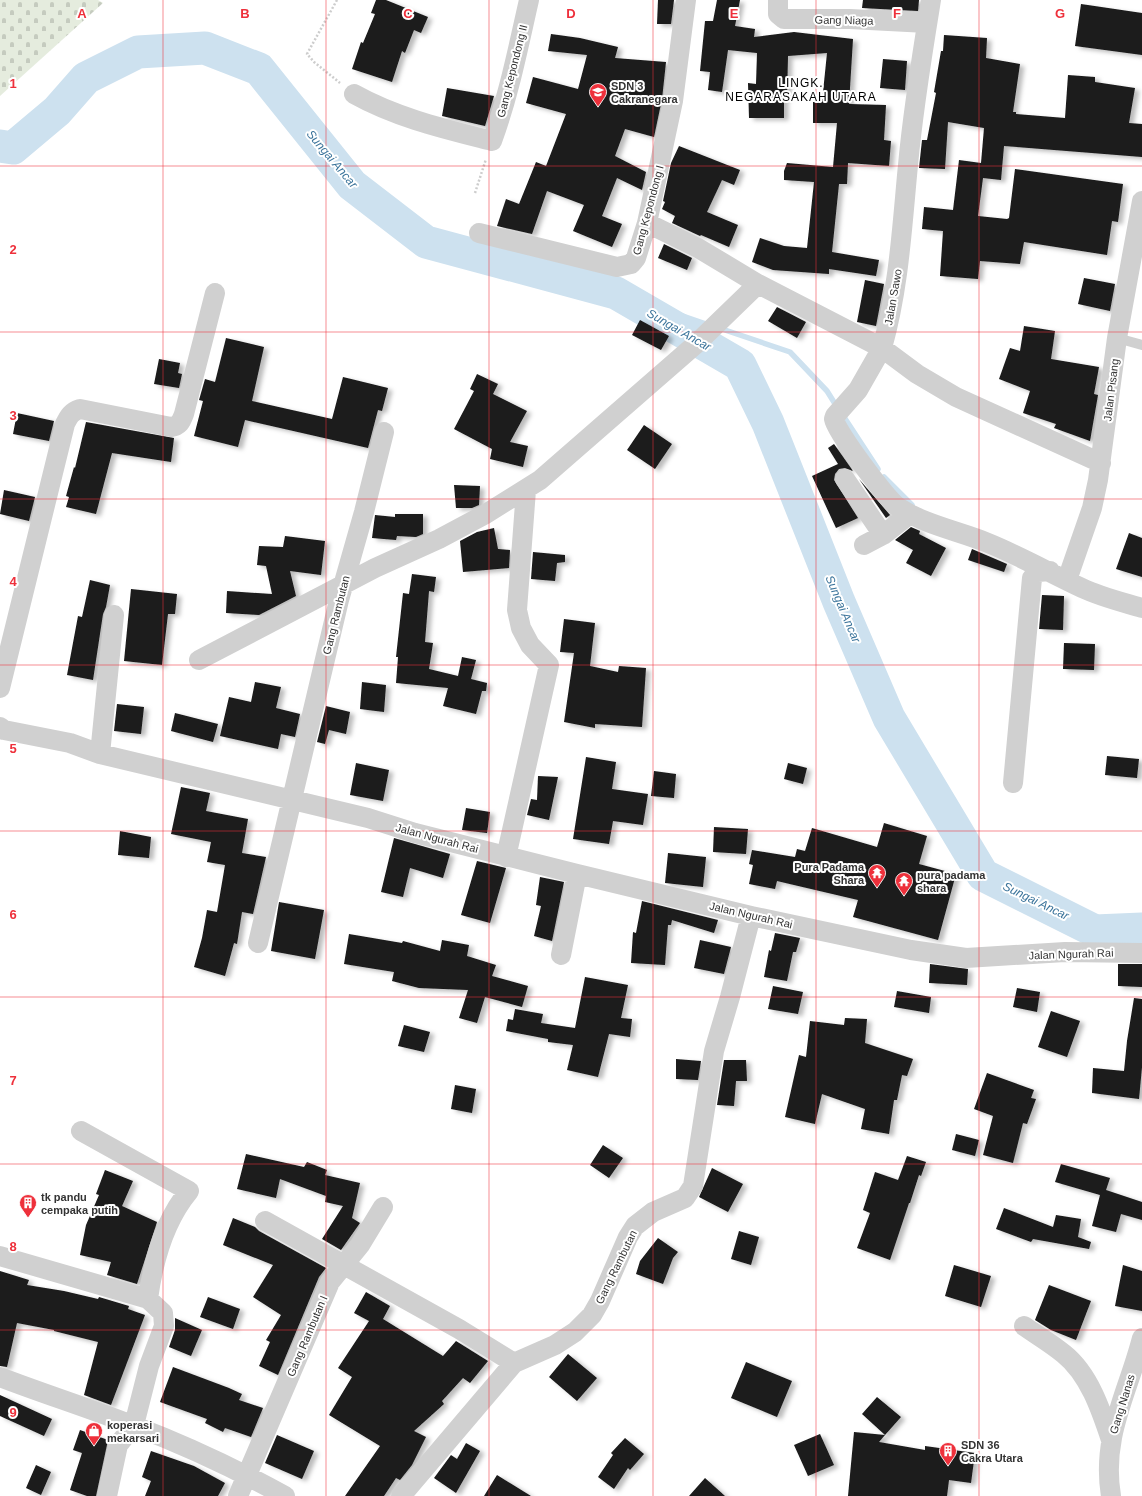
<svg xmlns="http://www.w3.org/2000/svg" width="1142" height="1496" font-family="Arial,sans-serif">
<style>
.cemetery{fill:url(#cemetery-stones)}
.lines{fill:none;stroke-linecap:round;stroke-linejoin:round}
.stream{stroke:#cde1ef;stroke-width:5.5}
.river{stroke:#cde1ef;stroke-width:33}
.building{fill:#1a1a1a;filter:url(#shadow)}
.path{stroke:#cdcdcd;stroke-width:2.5;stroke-dasharray:2 2;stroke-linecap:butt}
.lane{stroke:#d0d0d0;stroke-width:10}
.street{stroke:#d0d0d0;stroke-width:20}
.grid{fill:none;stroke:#ee303b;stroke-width:1;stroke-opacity:0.55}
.labels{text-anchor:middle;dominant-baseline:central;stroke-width:4;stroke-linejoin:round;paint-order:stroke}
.street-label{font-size:11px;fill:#333;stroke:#fff}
.poi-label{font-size:11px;font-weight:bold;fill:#333;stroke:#fff;text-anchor:start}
.neighbourhood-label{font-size:12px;letter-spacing:1px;fill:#000;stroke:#fff}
.water-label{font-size:12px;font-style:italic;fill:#3b749b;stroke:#fff}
.grid-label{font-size:13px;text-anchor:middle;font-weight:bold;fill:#ee303b;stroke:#fff;stroke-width:4;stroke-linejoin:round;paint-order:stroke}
</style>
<defs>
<pattern id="cemetery-stones" width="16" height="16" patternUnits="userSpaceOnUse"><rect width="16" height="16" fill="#e5ecde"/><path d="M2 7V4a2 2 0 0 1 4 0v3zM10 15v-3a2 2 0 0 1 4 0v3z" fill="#c5cbbf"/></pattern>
<filter id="shadow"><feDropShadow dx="4.5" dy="2.5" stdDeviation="2" flood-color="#0004"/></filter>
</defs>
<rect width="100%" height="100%" fill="#fff"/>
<path class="cemetery" d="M0,0H98L103,3L0,96Z"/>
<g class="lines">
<path class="stream" d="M616,293L709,325
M719,328L790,352L827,391L837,407
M842,414L878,469
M884,477L912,505"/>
<path class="river" d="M0,146L13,148L57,111L86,78L138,52L205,48L259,69L352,185L426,242L616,293L740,365L768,423L839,602L889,718L983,875L1095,931L1142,929"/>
</g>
<path class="building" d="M376,0H386L428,17L421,33L414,30L405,53L402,51L392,82L352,69L361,42L363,43L375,14L371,13Z
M658,0H674L671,24H657Z
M717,0H740L735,26L755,29L754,37L794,32L853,39L849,104L886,105L884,140L891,141L889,166L848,163L847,184H839L832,252L879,260L876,276L829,269V274L773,270L752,262L760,238L784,246L807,248L814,182L784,180V171L787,163L833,167L837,123H813V102H822L827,53L788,56L787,98H784V118H749L748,83L756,84L757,53L728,50L722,92L708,90L710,72L700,71L705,21H713Z
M863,0H919L918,11L862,8Z
M1081,4L1142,13V55L1075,46Z
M551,34L580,38L618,47L615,58L666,62L662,99L654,137L625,129L615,156L646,172L642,190L617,178L602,216L622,224L612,247L573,231L584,205L547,191L532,234L497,226L506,199L519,204L536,162L546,166L566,114L526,103L533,77L578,89L587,55L548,51Z
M944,35L987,38L986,58L1020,64L1013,112H1016V114L1065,118L1068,75L1095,77V82L1135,88L1129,123L1142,124V157L1004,146L1001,180L983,178L978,216L1007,219L1009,218L1015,169L1123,184L1118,222L1112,221L1107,255L1024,242L1020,264L980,261L978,279L940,276L943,231L922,229L924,207L953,210L959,160L981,163L984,128L948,122L945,169L919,168L922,140H927L936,93L934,92L941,51H943Z
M883,59L907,61L905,90L880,88Z
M447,88L494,96L485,126L442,116Z
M679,146L740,170L734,185L722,180L707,212L738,225L729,247L701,235L700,236L672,223L675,216L662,209L665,202L663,201L671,163Z
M664,244L692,258L687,270L658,258Z
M1084,278L1115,284L1110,311L1078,304Z
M865,280L884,284L876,326L857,322Z
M777,307L806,322L797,338L768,321Z
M640,320L669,336L661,350L632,335Z
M1024,326L1055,331L1051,359L1099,367L1094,394L1098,395L1090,441L1054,428L1056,424L1023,413L1030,391L999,379L1010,348L1020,351Z
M226,338L264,347L252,401L332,419L343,377L388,388L382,411L378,410L368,448L245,420L238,447L194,436L203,401L199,400L205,379L215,382Z
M159,359L180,363L178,373L182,374L179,388L154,384Z
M477,374L498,384L493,394L527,411L510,442L528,446L523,467L490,459L492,449L454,429L474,391L470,389Z
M17,413L54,421L49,441L13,434Z
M86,422L174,438L171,462L112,453L96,514L66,507L69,497L66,496L74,467L75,468Z
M644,425L672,444L655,469L627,450Z
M834,444L853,471L845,468L839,469L835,474L834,480L858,518L836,528L812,476L838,464L828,448Z
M859,479L890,515L886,518Z
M454,485L480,486L479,505L472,508H456Z
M4,490L35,497L29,521L0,514Z
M395,514H423V534L416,537L397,536L396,540L372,538L375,515L395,517Z
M911,527L920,531L919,534L946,548L931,576L906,563L913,550L895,540Z
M494,528L498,549L510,550L509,568L463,572L460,541L477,532Z
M1129,533L1142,538V577L1116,569Z
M285,536L325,541L321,575L290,571L296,596L259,615L226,613L227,591L272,594L266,566L257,565L259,546L283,547Z
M972,549L1007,564L1004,572L968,560Z
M533,552L565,555V562L557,563L555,581L531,579Z
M412,574L436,577L434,592L429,591L425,642L433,643L429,669L458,676L462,657L476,660L471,679L487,683L486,691H482L476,714L443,706L448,688L396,683L398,657H396L403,593L409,594Z
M90,580L110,585L106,607L103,614L93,680L67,675L78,616L82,617Z
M131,589L177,594L175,614H168L162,665L124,661Z
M1042,595L1064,596L1063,630L1039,629Z
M564,619L595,623L590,666L618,672L619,666L646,668L642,727L595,724V728L564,722L574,653L560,652Z
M1064,643L1095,644L1094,670L1063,669Z
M255,682L281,687L276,708L300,714L295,737L281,734L278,749L220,736L229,697L251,702Z
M362,682L386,685L384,712L360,709Z
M117,704L144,707L141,734L114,731Z
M326,706L350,712L346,734L329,730L325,744L317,742Z
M175,713L218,724L213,742L171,731Z
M1107,756L1139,759L1137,778L1105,775Z
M586,757L616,762L612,789L648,794L643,825L613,821L609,844L573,839Z
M356,763L389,770L383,801L350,795Z
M788,763L807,768L803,784L784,779Z
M654,771L676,774L674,798L651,796Z
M538,776L558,777L549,820L527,815L531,799L537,800Z
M181,787L210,793L206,811L248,819L242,853L266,857L253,914L242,912L237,944L234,943L225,976L194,967L202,938L207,910L217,912L225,865L207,862L211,842L171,834Z
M466,808L490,812L487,833L462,830Z
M884,823L927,836L919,864L956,874L938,940L853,917L858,900L777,881L775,889L749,884L753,865L749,864L752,850L795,857L797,849L805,851L812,828L877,847Z
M714,827L748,829L746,854L713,852Z
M120,831L151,837L149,858L118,855Z
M394,838L450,854L443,878L410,868L403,897L381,892Z
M668,853L706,857L703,887L665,883Z
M477,861L506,868L490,923L461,915Z
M540,877L564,882L552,941L534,936L541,906L536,905Z
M642,901L718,920L714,933L672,920L671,925H668L665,965L631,963L633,932L636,933Z
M279,902L324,910L315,959L271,951Z
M775,933L800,938L796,952H793L787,981L764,977L769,950L771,951Z
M349,934L402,943L403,941L440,951L442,940L469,945L467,956L496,965L492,976L528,986L522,1007L485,997L477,1023L459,1018L468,990L419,988L392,981L394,972L344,964Z
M700,940L731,947L724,974L694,968Z
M930,964L968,969L967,985L929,983Z
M1118,964H1142V987L1118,986Z
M585,977L628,985L621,1018L632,1019L630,1037L609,1034L598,1077L567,1070L573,1045L548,1042V1039L506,1031L508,1019L513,1020L515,1009L543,1014L541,1023L575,1028Z
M773,986L803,992L798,1014L768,1009Z
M1017,988L1040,992L1037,1012L1013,1007Z
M897,991L931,997L929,1013L894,1007Z
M1134,998L1142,999V1067L1139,1099L1092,1093L1093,1068L1124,1071L1127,1041Z
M1051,1011L1080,1021L1067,1057L1038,1047Z
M845,1018L867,1019L865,1043L913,1059L907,1076L902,1075L897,1100H894L889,1134L861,1129L865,1109L822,1094L815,1124L785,1117L799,1055L806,1057L810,1021L844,1025Z
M404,1025L430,1032L424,1052L398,1046Z
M676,1059L701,1061L698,1080L676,1079Z
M724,1060H746L747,1081H736L734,1106L717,1105Z
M987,1073L1034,1090L1031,1098L1036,1099L1027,1124L1023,1123L1013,1163L983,1155L993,1116L974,1109Z
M455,1085L476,1089L472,1113L451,1109Z
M956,1134L979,1140L975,1156L952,1150Z
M603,1145L623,1158L609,1178L590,1165Z
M246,1154L304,1167L307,1162L327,1170L325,1175L360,1183L352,1218L360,1223L341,1250L322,1239L343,1206L325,1202L326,1196L280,1179L276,1198L237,1189Z
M907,1156L926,1162L921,1176L919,1175L910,1203H909L890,1260L857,1248L870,1213L863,1210L875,1172L898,1180Z
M1061,1164L1110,1178L1106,1190L1142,1202V1220L1121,1214L1116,1232L1092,1226L1100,1195L1055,1182Z
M712,1168L743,1184L728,1212L699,1197Z
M105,1170L133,1181L122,1206L157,1222L137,1284L107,1275L111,1262L80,1255L86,1225L99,1195L96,1194Z
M1004,1208L1053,1227L1056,1215L1081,1219L1078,1237L1091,1242L1089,1249L1033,1239L1031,1242L996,1229Z
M233,1218L255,1227L259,1231L326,1268L319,1277L278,1375L259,1366L270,1342L266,1340L281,1315L253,1297L273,1265L223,1245Z
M739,1231L759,1237L751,1265L731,1259Z
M658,1238L678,1252L673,1258L663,1284L636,1274L640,1261Z
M954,1265L991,1276L981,1307L945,1296Z
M1123,1265L1142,1271V1311L1115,1306Z
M0,1271L29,1280L27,1285L64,1291L98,1299L99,1297L129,1306L128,1309L145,1315L111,1405L84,1395L98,1342L54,1331V1330L17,1323L7,1367L0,1366Z
M1049,1285L1091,1301L1076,1340L1051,1330L1035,1320Z
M366,1292L390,1306L383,1319L443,1356L456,1341L488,1361L470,1383L463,1378L442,1401L444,1404L414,1431L426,1437L412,1465L400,1480L396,1478L384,1496H345L380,1446L329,1415L352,1377L338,1368L369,1321L354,1313Z
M208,1297L240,1309L233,1329L200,1317Z
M175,1318L202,1330L191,1356L169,1347L175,1330Z
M568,1354L597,1378L577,1401L549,1377Z
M746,1362L792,1381L777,1417L731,1398Z
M173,1367L229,1388L242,1394L239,1400L263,1408L251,1437L225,1428L223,1432L205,1423L207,1419L160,1402Z
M0,1395L52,1419L44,1436L0,1416Z
M877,1397L901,1417L885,1435L862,1414Z
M80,1430L108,1440L96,1496H87L70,1490L82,1453L73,1450Z
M854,1432L885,1435L879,1442L925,1450V1446L975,1453L971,1483L949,1480L947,1496H848Z
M820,1434L834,1465L808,1476L794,1445Z
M277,1435L314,1451L302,1479L265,1463Z
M625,1438L644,1454L630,1470L628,1468L614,1489L598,1477L613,1455L611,1453Z
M466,1443L480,1451L456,1493L434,1478L451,1455L457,1459Z
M151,1451L194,1466L225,1483L218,1496H145L151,1481L142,1477Z
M36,1465L51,1472L41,1495L26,1488Z
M497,1475L531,1496H484Z
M705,1478L725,1496H689Z"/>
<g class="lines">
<path class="path" d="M337,0L307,54L314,62L340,83
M475,193L486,159"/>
<path class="lane" d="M1117,338L1142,345"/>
<path class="street" d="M778,0V14L784,19H850L927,23
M931,0C922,55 913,109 908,165C902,227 899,288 882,348L917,374L956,397L1101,463
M354,94C397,118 445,129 492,141C509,95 518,48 529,0
M647,223L698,248L758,284L882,348L858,390L835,416L834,419C836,432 887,499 898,507C925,525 959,531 988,543C1020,556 1050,573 1082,588C1101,597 1122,602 1142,608
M479,233L617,267L631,264L636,258L647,223L673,101L686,0
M845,479L883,535
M864,545L883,535L910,514
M1067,580L1092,508L1098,480L1117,338L1142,201
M199,660L375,568L439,539L484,515L540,480L696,344L758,284
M0,688L65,424C69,416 71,412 80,409L171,427C179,426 181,422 184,414L215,293
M0,727L4,730L70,743L100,754L368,818L415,833L577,874L751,916L911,950L966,958L1065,952L1142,953
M100,754L114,615
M1013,783L1032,578L1038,572L1050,571
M506,857L549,665L530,645L521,628L517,610L526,490
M258,943L339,600L364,512L384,432
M561,955L577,874
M81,1131L189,1191C164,1221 153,1262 148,1299L163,1313L164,1326L149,1366L134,1425L118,1445L107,1496
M265,1221L459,1329L514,1363
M0,1256L148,1299
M1024,1326C1037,1335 1052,1344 1064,1354C1089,1374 1101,1410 1111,1440
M0,1377C44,1394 89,1408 132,1425C185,1445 236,1469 285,1496
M238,1496L330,1282L360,1245L383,1207
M401,1496L514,1363L555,1345L575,1332L592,1315L600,1301L628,1237L635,1226L653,1212L685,1198L693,1186L714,1051L730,997L751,916
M1111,1496C1101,1436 1128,1393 1142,1338"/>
</g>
<path class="grid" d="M163,0V1496M326,0V1496M489,0V1496M653,0V1496M816,0V1496M979,0V1496M0,166H1142M0,332H1142M0,499H1142M0,665H1142M0,831H1142M0,997H1142M0,1164H1142M0,1330H1142"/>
<defs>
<symbol id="school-pin" viewBox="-11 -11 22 30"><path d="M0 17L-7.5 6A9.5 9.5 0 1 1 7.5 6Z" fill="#ee303b" stroke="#fff"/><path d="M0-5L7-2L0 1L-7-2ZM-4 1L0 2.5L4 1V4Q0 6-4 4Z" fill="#fff"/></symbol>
<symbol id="temple-pin" viewBox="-11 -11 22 30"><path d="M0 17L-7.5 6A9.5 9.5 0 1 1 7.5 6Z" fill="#ee303b" stroke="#fff"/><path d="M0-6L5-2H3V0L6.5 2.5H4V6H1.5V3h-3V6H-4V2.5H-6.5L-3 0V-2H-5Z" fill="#fff"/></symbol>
<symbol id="building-pin" viewBox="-11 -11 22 30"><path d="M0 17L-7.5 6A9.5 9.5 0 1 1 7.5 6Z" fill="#ee303b" stroke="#fff"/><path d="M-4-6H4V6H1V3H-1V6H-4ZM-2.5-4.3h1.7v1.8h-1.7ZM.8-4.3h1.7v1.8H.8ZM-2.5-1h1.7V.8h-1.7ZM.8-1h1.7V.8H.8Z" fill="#fff"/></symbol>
<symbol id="shop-pin" viewBox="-11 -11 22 30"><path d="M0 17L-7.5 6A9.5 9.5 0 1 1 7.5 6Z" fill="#ee303b" stroke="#fff"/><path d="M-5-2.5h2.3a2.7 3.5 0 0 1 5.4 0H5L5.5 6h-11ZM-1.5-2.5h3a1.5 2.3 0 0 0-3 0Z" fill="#fff"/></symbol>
</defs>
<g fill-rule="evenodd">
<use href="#school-pin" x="588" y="82" width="20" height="27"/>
<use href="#temple-pin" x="867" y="863" width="20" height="27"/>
<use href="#temple-pin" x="894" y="871" width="20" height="27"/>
<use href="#building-pin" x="18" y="1193" width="20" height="27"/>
<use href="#shop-pin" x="84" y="1421" width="20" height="27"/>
<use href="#building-pin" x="938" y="1441" width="20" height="27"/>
</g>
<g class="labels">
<g class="street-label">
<text transform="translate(844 20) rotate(1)">Gang Niaga</text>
<text transform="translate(512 71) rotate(-76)">Gang Kepondong II</text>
<text transform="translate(648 210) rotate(-75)">Gang Kepondong I</text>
<text transform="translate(893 297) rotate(-80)">Jalan Sawo</text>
<text transform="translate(1111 390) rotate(-83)">Jalan Pisang</text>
<text transform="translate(336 615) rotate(-76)">Gang Rambutan</text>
<text transform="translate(437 838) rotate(15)">Jalan Ngurah Rai</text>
<text transform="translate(751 915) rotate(13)">Jalan Ngurah Rai</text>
<text transform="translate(1071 954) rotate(-2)">Jalan Ngurah Rai</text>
<text transform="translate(616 1267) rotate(-64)">Gang Rambutan</text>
<text transform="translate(307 1336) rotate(-67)">Gang Rambutan I</text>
<text transform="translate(1122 1404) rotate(-73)">Gang Nanas</text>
</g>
<g class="poi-label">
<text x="611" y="86">SDN 3<tspan x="611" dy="13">Cakranegara</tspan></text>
<text x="864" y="867" text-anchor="end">Pura Padama<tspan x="864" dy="13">Shara</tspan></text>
<text x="917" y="875">pura padama<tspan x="917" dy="13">shara</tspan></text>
<text x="41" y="1197">tk pandu<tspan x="41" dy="13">cempaka putih</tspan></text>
<text x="107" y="1425">koperasi<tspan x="107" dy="13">mekarsari</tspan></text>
<text x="961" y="1445">SDN 36<tspan x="961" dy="13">Cakra Utara</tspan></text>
</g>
<g class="neighbourhood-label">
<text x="801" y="83">LINGK.<tspan x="801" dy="14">NEGARASAKAH UTARA</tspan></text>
</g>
<g class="water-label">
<text transform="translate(332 159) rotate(50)">Sungai Ancar</text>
<text transform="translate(679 330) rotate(30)">Sungai Ancar</text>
<text transform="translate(843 609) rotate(67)">Sungai Ancar</text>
<text transform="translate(1036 901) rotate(26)">Sungai Ancar</text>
</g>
</g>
<g class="grid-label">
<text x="82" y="18">A</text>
<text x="245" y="18">B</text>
<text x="408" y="18">C</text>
<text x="571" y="18">D</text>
<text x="734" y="18">E</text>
<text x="897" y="18">F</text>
<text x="1060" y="18">G</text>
<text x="13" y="88">1</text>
<text x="13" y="254">2</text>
<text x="13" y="420">3</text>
<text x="13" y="586">4</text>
<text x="13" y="753">5</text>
<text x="13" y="919">6</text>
<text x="13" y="1085">7</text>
<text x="13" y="1251">8</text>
<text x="13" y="1417">9</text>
</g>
</svg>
